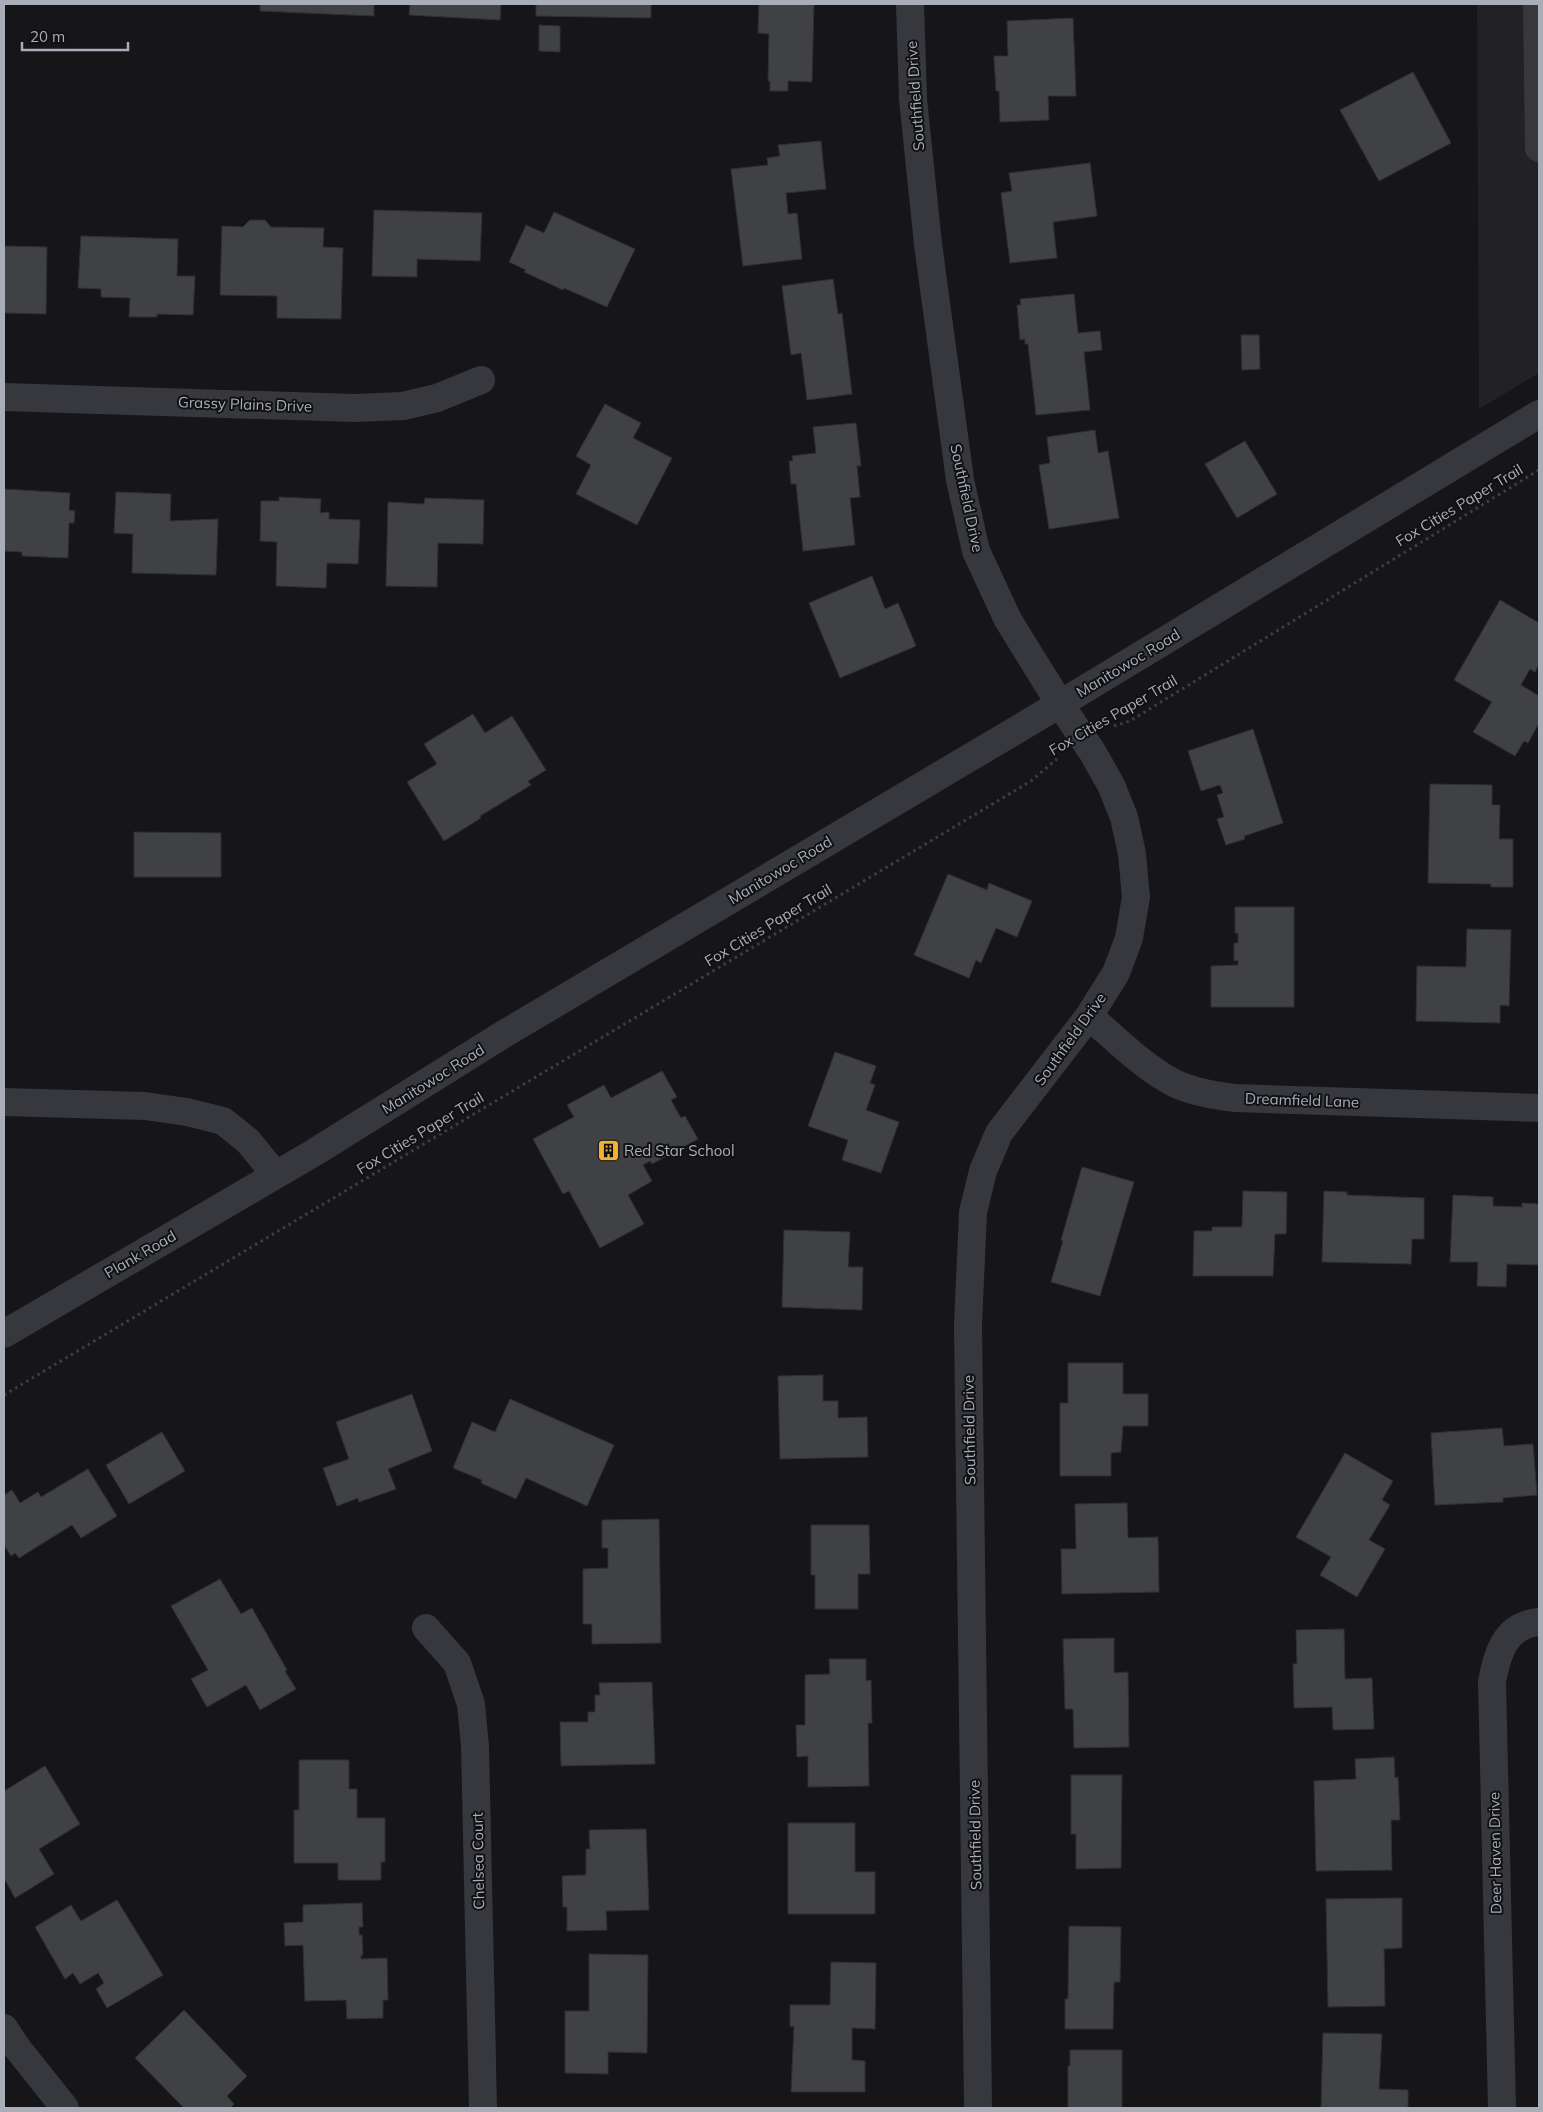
<svg xmlns="http://www.w3.org/2000/svg" width="1543" height="2112" font-family="Mulish,sans-serif">
<style>
.built{fill:#222225}
.building{fill:#404145;stroke:#303034}
.lines{fill:none;stroke-linecap:round;stroke-linejoin:round}
.path{stroke:#3d3f44;stroke-width:3;stroke-dasharray:2.5 4;stroke-linecap:butt}
.minor{stroke:#37383d;stroke-width:28}
.labels{text-anchor:middle;dominant-baseline:central;stroke-width:4;stroke-linejoin:round;paint-order:stroke}
.street-label{font-size:15px;fill:#a8adb8;stroke:#111113}
.poi-label{font-size:15px;fill:#a8adb8;stroke:#111113;text-anchor:start}
</style>
<rect width="100%" height="100%" fill="#161618"/>
<path class="built" d="M1477,4H1539V373L1479,409Z"/>
<path class="building" d="M260,4H374V16L260,11Z
M410,4H501L500,20L409,15Z
M536,4H651V18L536,16Z
M759,4H814L812,82L788,81V91H770V81H768L769,34L758,33Z
M1073,18L1076,96H1048L1049,120L1000,122L999,91H996L994,56H1008L1007,21Z
M539,25L560,26V52L539,51Z
M1413,72L1451,143L1379,181L1340,110Z
M821,141L826,189L786,193L788,214L797,213L802,259L743,266L731,169L768,165L767,158L780,156L778,145Z
M1090,163L1097,216L1053,222L1057,258L1010,263L1001,193L1012,191L1009,173Z
M374,210L482,213L480,261L417,259V277L372,276Z
M554,212L635,249L607,307L564,288L563,290L524,272L526,270L509,262L526,225L544,233Z
M250,220H265L271,227L324,228L323,247L343,248L341,319L277,318V296L220,295L222,226L243,227Z
M81,236L178,239L177,276H195L193,315L157,314V317H129L130,298L101,297V289L78,288Z
M4,246L47,247L46,314L4,313Z
M833,279L838,314L842,313L852,394L807,400L801,353L791,355L782,286Z
M1074,294L1078,333L1100,331L1102,350L1084,352L1090,410L1036,415L1028,344H1025V339L1020,340L1017,305H1021L1020,299Z
M1241,335H1259L1260,369L1242,370Z
M605,404L641,423L633,438L672,458L637,525L576,494L591,465L576,456Z
M856,423L861,466H857L860,497L850,498L855,545L803,551L796,484H791L789,461H793L792,456L816,453L813,427Z
M1095,430L1098,453L1108,451L1119,518L1049,529L1039,465L1050,463L1047,437Z
M1245,441L1277,494L1237,518L1205,464Z
M4,489L70,493L69,510L75,511L74,523H69L68,558L22,556V552L4,551Z
M116,492L171,494L170,521L218,519L216,575L132,573L133,534L114,533Z
M279,497L321,499L320,513L329,512V519L360,520L358,564L327,563L326,588L276,586L277,542L260,541L261,501H279Z
M425,498L484,500L483,544L438,543L437,587L386,586L388,502L424,504Z
M872,576L885,609L898,603L916,646L840,678L809,603Z
M1500,600L1539,623V664L1535,672L1530,669L1521,685L1539,696V723L1528,743L1524,741L1515,756L1473,732L1492,702L1454,680Z
M473,714L485,733L512,716L546,770L528,781L531,785L480,816L481,818L444,841L407,782L437,764L424,744Z
M1253,729L1283,823L1244,836L1245,839L1226,845L1217,819L1224,817L1217,795L1223,793L1220,785L1201,791L1188,751Z
M1430,784L1492,785V805H1500L1499,839H1513V887H1491V884L1428,883Z
M134,832L221,833V877H134Z
M948,874L987,890L989,883L1032,901L1017,937L996,928L981,963L976,960L969,978L914,955Z
M1235,907H1294V1007H1211V966L1238,965V960L1234,961V943H1238V933H1235Z
M1467,929L1511,930L1509,1006L1500,1005V1023L1416,1021L1417,966L1466,967Z
M835,1052L876,1066L870,1083L875,1085L866,1110L899,1122L881,1173L842,1160L848,1140L808,1126Z
M662,1071L677,1097L671,1100L681,1118L685,1116L698,1139L652,1164L650,1161L643,1165L652,1181L628,1195L644,1224L600,1248L569,1191L563,1194L533,1139L574,1117L567,1105L604,1085L611,1098Z
M1082,1167L1134,1182L1100,1296L1051,1282L1063,1241L1061,1240Z
M1243,1191L1287,1192L1286,1234H1275L1273,1276H1193L1194,1231H1212V1227H1242Z
M1324,1191L1347,1192V1195L1424,1198V1239H1412L1411,1264L1322,1262Z
M1453,1195L1493,1197V1206L1522,1207V1203L1539,1204V1265L1507,1264L1506,1287L1477,1286L1478,1262H1450Z
M784,1230L850,1232L848,1267H863L862,1310L782,1307Z
M1068,1363H1123V1394H1148V1426H1123L1121,1452L1111,1453V1476H1060V1403H1068Z
M823,1375V1401H838V1418L867,1417L868,1457L780,1459L778,1376Z
M412,1394L432,1451L388,1469L396,1489L359,1502L358,1498L337,1506L323,1468L349,1459L336,1422Z
M510,1399L614,1445L587,1506L526,1478L516,1499L481,1483L482,1480L453,1468L472,1422L495,1432Z
M1502,1428L1504,1446L1533,1444L1537,1495L1503,1498V1502L1435,1505L1431,1433Z
M162,1432L185,1471L129,1504L106,1465Z
M1345,1453L1393,1481L1382,1500L1390,1505L1369,1540L1385,1549L1357,1597L1320,1575L1331,1557L1296,1537Z
M88,1469L117,1516L81,1538L72,1525L19,1558L15,1553L11,1556L4,1545V1495L12,1490L20,1503L38,1492L41,1497Z
M1127,1503L1128,1538L1158,1537L1159,1592L1062,1594L1061,1549H1076L1075,1504Z
M659,1519L661,1643L592,1644V1624H583V1569L608,1568V1548H602V1520Z
M811,1525H869L870,1574H858V1609H815V1575H811Z
M220,1579L241,1614L252,1608L287,1670L285,1671L296,1689L260,1710L246,1685L207,1707L191,1679L208,1670L171,1606Z
M1344,1629L1345,1679L1372,1678L1374,1729L1333,1730L1332,1707L1294,1708L1293,1664H1297L1296,1630Z
M1114,1638V1673L1128,1672L1129,1747L1074,1748L1073,1709H1065L1063,1639Z
M829,1659H866V1681L871,1680L872,1723H868L869,1786L808,1787V1756L797,1757L796,1725H805V1675L830,1674Z
M652,1682L655,1764L561,1766L560,1722H588V1712H595V1695H600L599,1683Z
M1394,1757L1395,1778L1398,1777L1400,1820H1391L1392,1870L1316,1871L1314,1781L1356,1779L1355,1759Z
M299,1760H349V1789H357V1818H385V1862H381V1880H338V1863H294V1810H299Z
M45,1766L80,1824L39,1849L54,1874L15,1898L4,1878V1791Z
M1071,1775H1122L1121,1868L1076,1869V1834H1071Z
M788,1823H855V1872H875V1914H788Z
M646,1829L649,1910L606,1911L607,1930L567,1931V1907H563L562,1876L586,1875V1849H590L589,1830Z
M1402,1898V1948L1384,1949L1385,2006L1328,2007L1326,1899Z
M117,1900L163,1975L107,2008L96,1989L104,1983L98,1973L80,1984L73,1973L65,1979L35,1927L71,1905L81,1921Z
M362,1903L363,1927H359V1935H362L363,1955H361V1959L387,1958L388,2000H383V2018L347,2019L346,2000L305,2001L303,1945L285,1946L284,1923L303,1922V1905Z
M1069,1926L1121,1927L1120,1982H1114L1113,2029H1065V1999H1068Z
M589,1954L648,1955L647,2053L608,2052V2074L565,2073V2011H589Z
M831,1962L876,1963L875,2029L852,2028V2060L865,2061V2092H791L794,2026L790,2027V2005H830Z
M184,2010L247,2076L227,2096L234,2104L230,2108H184L135,2058Z
M1323,2033L1382,2034L1379,2089L1408,2090V2108H1321Z
M1070,2050H1122V2108H1068V2066H1070Z"/>
<g class="lines">
<path class="path" d="M1114,726L1130,721L1539,470
M4,1395L1031,781L1057,759"/>
<path class="minor" d="M910,4L913,99L928,244L960,480L976,551L1008,620L1060,704L1093,753L1111,785L1124,817L1132,854L1136,897L1129,938L1116,973L1089,1016L999,1133L983,1171L973,1212L968,1325L978,2108
M1537,4L1539,148
M4,397L355,408L403,406L437,398L481,380
M1089,1016C1116,1039 1143,1067 1174,1083C1193,1092 1213,1095 1234,1098L1539,1108
M4,1102L145,1106L187,1112L223,1121L248,1141L275,1174
M4,1334L315,1152L504,1034L1060,704L1539,414
M426,1628L457,1663L471,1704L475,1746L483,2108
M4,2028L18,2049L65,2108
M1502,2108L1492,1682C1497,1654 1505,1625 1539,1622"/>
</g>
<defs>
<symbol id="building-square" viewBox="-11 -11 22 22"><rect x="-9" y="-9" width="18" height="18" rx="4" fill="#f2b134" stroke="#111113"/><path d="M-4-6H4V6H1V3H-1V6H-4ZM-2.5-4.3h1.7v1.8h-1.7ZM.8-4.3h1.7v1.8H.8ZM-2.5-1h1.7V.8h-1.7ZM.8-1h1.7V.8H.8Z" fill="#111"/></symbol>
</defs>
<g fill-rule="evenodd">
<use href="#building-square" x="596" y="1138" width="25" height="25"/>
</g>
<g class="labels">
<g class="street-label">
<text transform="translate(915 96) rotate(-94)">Southfield Drive</text>
<text transform="translate(245 404) rotate(2)">Grassy Plains Drive</text>
<text transform="translate(967 498) rotate(78)">Southfield Drive</text>
<text transform="translate(1459 505) rotate(-31)">Fox Cities Paper Trail</text>
<text transform="translate(1128 663) rotate(-31)">Manitowoc Road</text>
<text transform="translate(1113 715) rotate(-30)">Fox Cities Paper Trail</text>
<text transform="translate(780 870) rotate(-31)">Manitowoc Road</text>
<text transform="translate(768 925) rotate(-31)">Fox Cities Paper Trail</text>
<text transform="translate(1070 1039) rotate(-54)">Southfield Drive</text>
<text transform="translate(433 1079) rotate(-32)">Manitowoc Road</text>
<text transform="translate(1302 1100) rotate(2)">Dreamfield Lane</text>
<text transform="translate(420 1133) rotate(-31)">Fox Cities Paper Trail</text>
<text transform="translate(140 1254) rotate(-30)">Plank Road</text>
<text transform="translate(969 1430) rotate(-91)">Southfield Drive</text>
<text transform="translate(975 1835) rotate(-91)">Southfield Drive</text>
<text transform="translate(1495 1853) rotate(-91)">Deer Haven Drive</text>
<text transform="translate(478 1861) rotate(-91)">Chelsea Court</text>
</g>
<g class="poi-label">
<text x="624" y="1150">Red Star School</text>
</g>
</g>
<rect width="1543" height="2112" fill="none" stroke="#a8adb8" stroke-width="10"/>
<path d="M22 42v8h106v-8" fill="none" stroke="#a8adb8" stroke-width="2.5"/>
<text x="30" y="42" font-size="15" fill="#a8adb8" stroke="#111113" stroke-width="4" paint-order="stroke">20 m</text>
</svg>
